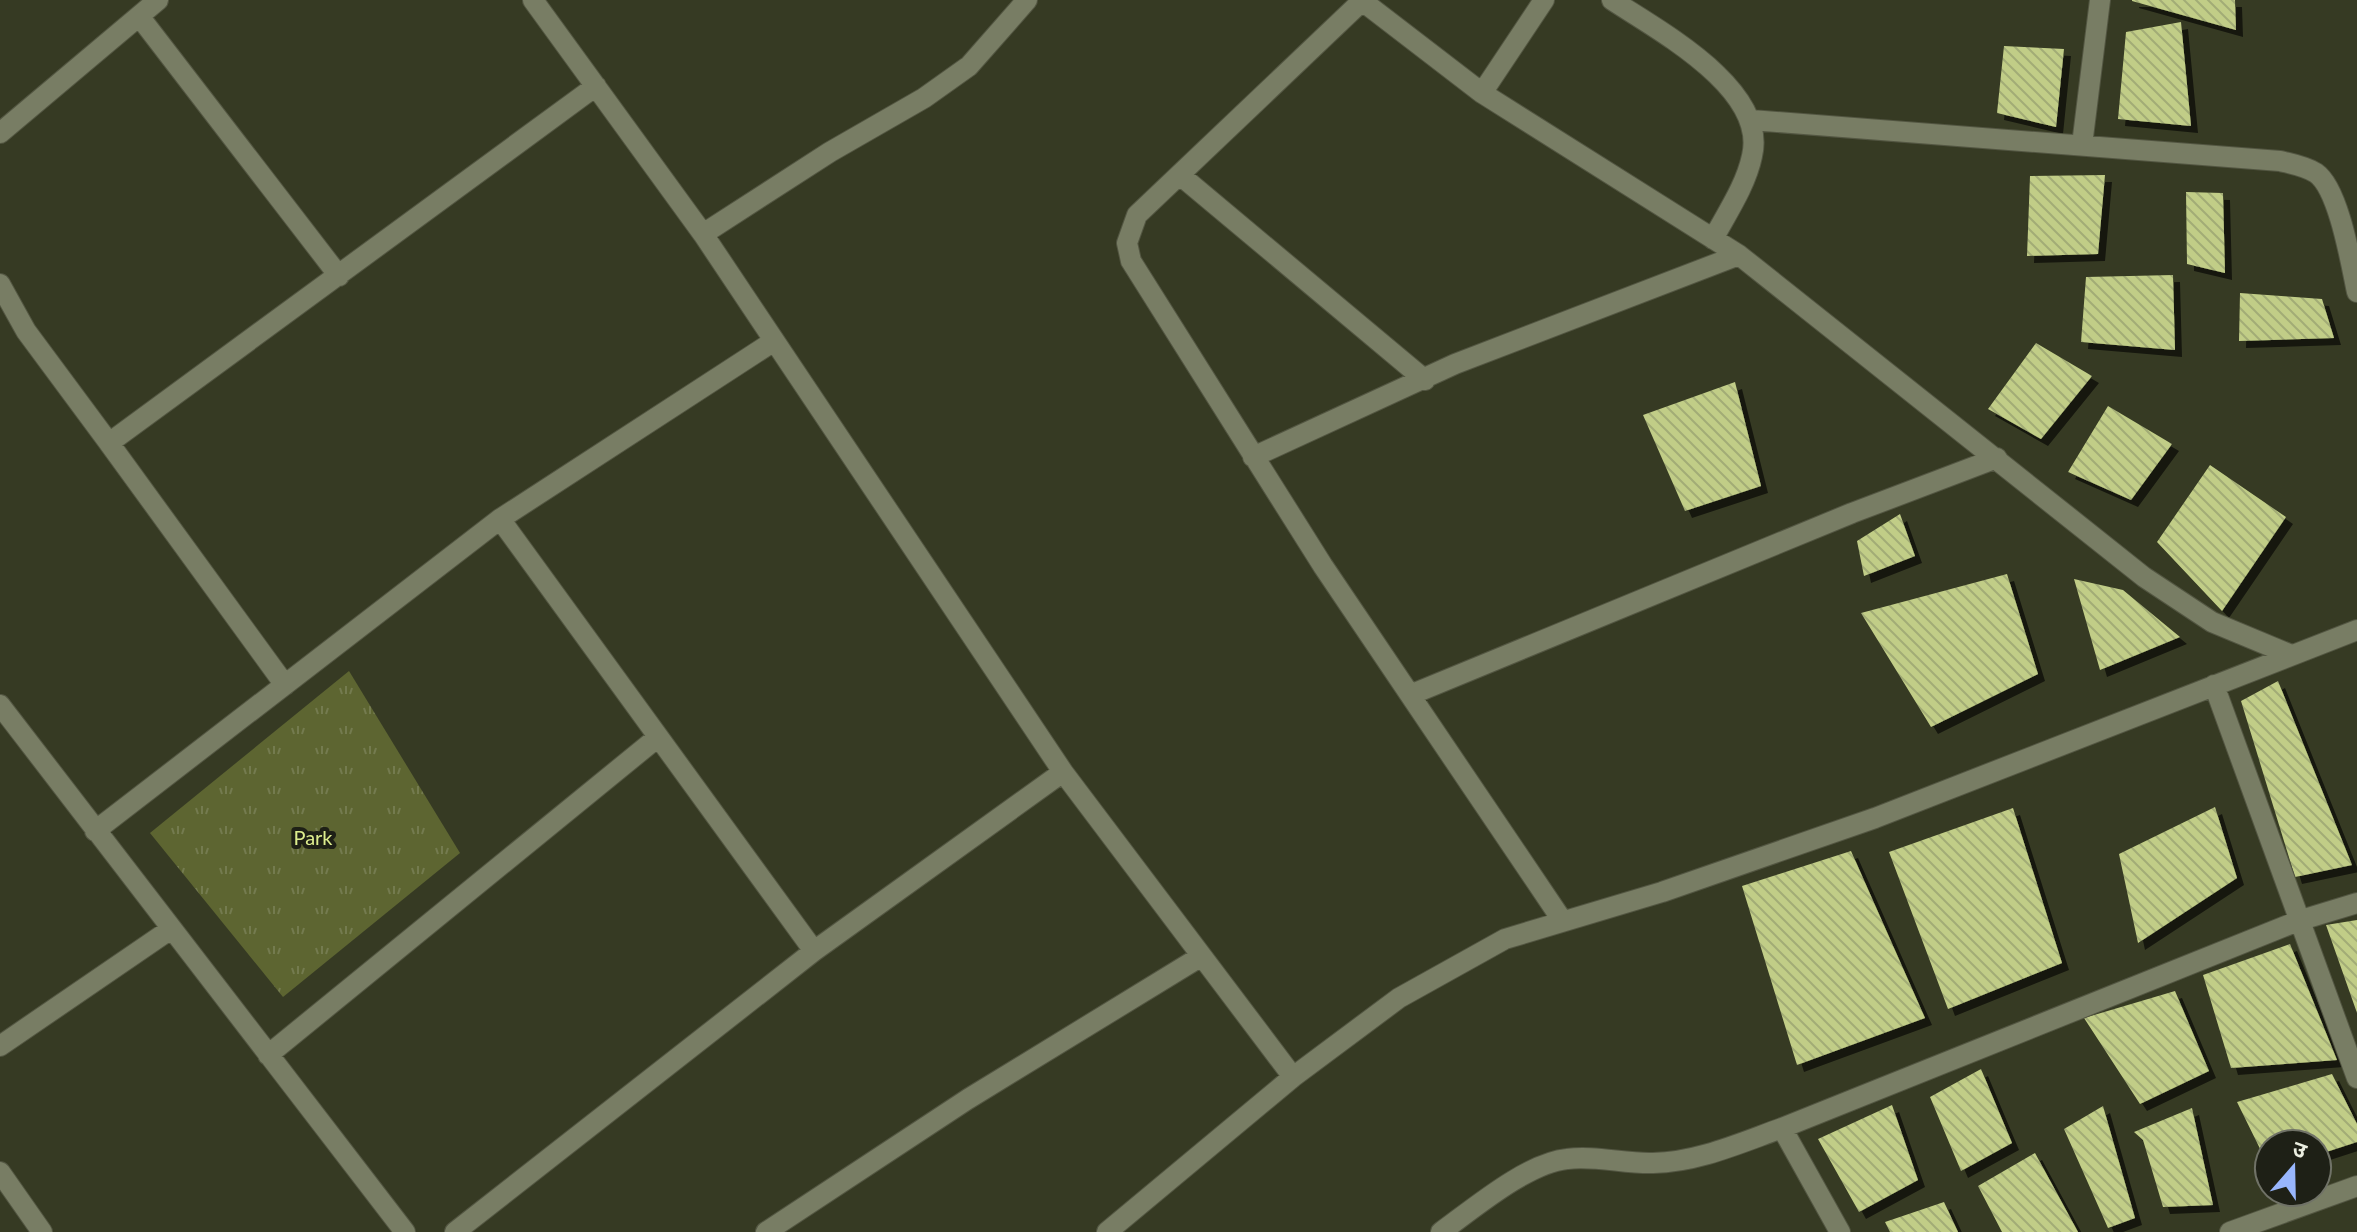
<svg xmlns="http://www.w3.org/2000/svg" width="2357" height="1232" font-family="Lato,'Noto Sans Devanagari',sans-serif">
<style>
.grass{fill:url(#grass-tufts)}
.building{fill:url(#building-back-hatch);filter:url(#shadow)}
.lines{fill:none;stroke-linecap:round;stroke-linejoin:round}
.street-casing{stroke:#535642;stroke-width:22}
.street{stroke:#787d64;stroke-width:20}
.labels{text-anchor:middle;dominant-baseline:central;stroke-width:8;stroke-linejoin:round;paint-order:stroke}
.park-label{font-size:20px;fill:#dded8d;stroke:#1e2016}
</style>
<defs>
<pattern id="grass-tufts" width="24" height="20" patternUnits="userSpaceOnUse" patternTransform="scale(2)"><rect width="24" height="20" fill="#5d6531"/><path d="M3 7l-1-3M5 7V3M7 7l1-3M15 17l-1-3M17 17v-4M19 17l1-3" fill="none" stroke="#747b4f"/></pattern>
<pattern id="building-back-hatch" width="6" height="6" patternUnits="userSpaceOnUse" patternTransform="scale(2)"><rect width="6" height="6" fill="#c1cd87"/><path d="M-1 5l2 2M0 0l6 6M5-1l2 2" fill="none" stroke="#a2ac76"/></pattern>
<filter id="shadow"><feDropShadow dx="7" dy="7" stdDeviation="0" flood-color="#0009"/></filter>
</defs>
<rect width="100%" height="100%" fill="#363a23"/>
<path class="grass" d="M349,671L460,853L283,997L150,833Z"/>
<path class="building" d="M2235,0L2236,30L2132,1V0Z
M2181,22L2191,126L2118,119L2126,32Z
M2004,46L2064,49L2056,127L1997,113Z
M2105,175L2098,254L2027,256L2030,176Z
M2186,192L2223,193L2225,273L2187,264Z
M2173,275L2175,350L2081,342L2086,277Z
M2240,293L2322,299L2334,338L2239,341Z
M2036,343L2092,376L2041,439L1988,409Z
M1735,382L1761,486L1685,511L1643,415Z
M2108,406L2172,444L2131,500L2068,472Z
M2210,465L2286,517L2222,611L2157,542Z
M1900,514L1915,556L1864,576L1857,541Z
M2007,574L2038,674L1931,727L1861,613Z
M2074,579L2123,590L2180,637L2100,670Z
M2278,681L2352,865L2295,877L2241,701Z
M2215,807L2237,878L2138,943L2119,854Z
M2013,808L2062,963L1948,1009L1889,852Z
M1851,851L1925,1018L1797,1065L1742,886Z
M2357,920V1013L2326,925Z
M2290,944L2337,1060L2231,1068L2203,975Z
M2175,991L2209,1071L2140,1104L2084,1018Z
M1981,1069L2012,1143L1961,1171L1930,1097Z
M2332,1074L2357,1124V1142L2317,1155V1144H2269V1167L2237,1102Z
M1892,1105L1918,1180L1859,1212L1818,1139Z
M2103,1106L2135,1218L2108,1228L2064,1129Z
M2192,1108L2213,1205L2163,1207L2143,1140L2134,1132Z
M2035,1153L2078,1232H2002L1978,1186Z
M1944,1202L1958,1232H1890L1885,1222Z"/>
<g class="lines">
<defs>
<path id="street" d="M533,0L703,234L1063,772L1293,1077
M1361,0L1482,93L1739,255L2144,577L2212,622L2289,654
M1612,0C1659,31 1768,89 1752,156C1746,185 1727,213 1713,239
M1362,1L1137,215L1127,243L1131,261L1323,566L1562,920
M139,16L339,276
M1482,93L1544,0
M1751,120L2280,161C2292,164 2305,166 2316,173C2339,189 2351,264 2357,292
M0,133L158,0
M2082,145L2100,0
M1180,175L1425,380
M703,234L830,152L924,98L969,66L1027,0
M0,284L26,331L109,443
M1253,457L1455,364L1739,255
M500,519L814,951L1063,772
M285,685L109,443L596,86
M2214,685L2357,1078
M1410,695L1852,513L1997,458
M0,705L405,1232
M95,831L500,519L774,341
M0,1046L171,929
M268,1055L658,737
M1782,1128L1840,1232
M0,1172L42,1232
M455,1232L814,951
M766,1232L968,1099L1200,957
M1107,1232L1293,1077L1399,998L1505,939L1662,892L1875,818L2357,630
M1441,1232C1473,1209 1527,1163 1567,1159C1594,1155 1625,1164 1653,1163C1698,1162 1740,1143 1782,1128L2298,921L2357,903
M2230,1232L2357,1186"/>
</defs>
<use href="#street" class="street-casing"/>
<use href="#street" class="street"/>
</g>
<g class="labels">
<g class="park-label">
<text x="313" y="837">Park</text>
</g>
</g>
<g transform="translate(2293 1168) rotate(20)"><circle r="38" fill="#1e2016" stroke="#707267" stroke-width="2"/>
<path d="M0-6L14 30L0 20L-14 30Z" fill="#98b6fd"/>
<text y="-12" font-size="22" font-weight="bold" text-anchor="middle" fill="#ebeee0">उ</text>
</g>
</svg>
